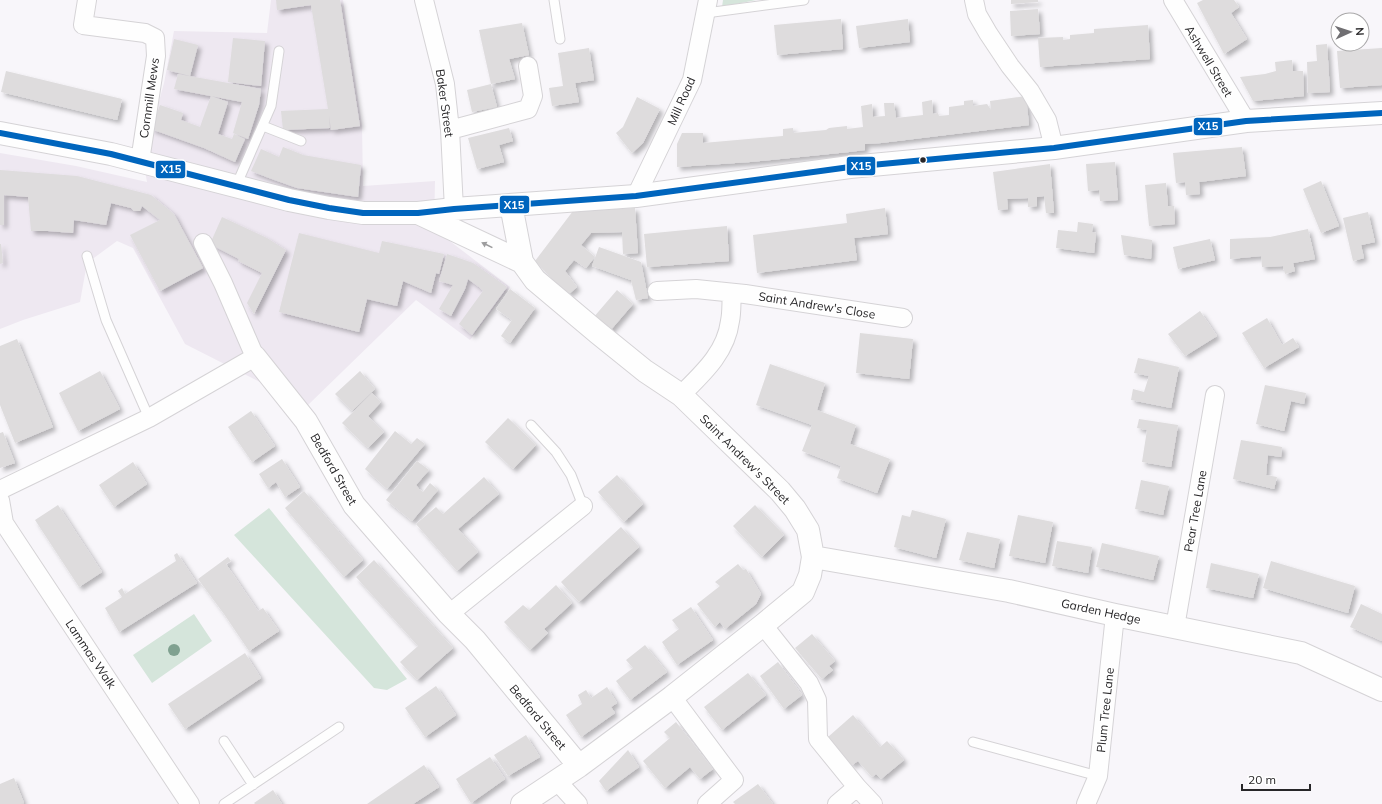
<svg xmlns="http://www.w3.org/2000/svg" width="1382" height="804" font-family="Mulish,sans-serif">
<style>
.built{fill:#eee8f1}
.green{fill:#d5e5db}
.building{fill:#dedcdd;filter:url(#shadow)}
.lines{fill:none;stroke-linecap:round;stroke-linejoin:round}
.lane-casing{stroke:#d5d3d6;stroke-width:11}
.street-casing{stroke:#d5d3d6;stroke-width:20}
.secondary-casing{stroke:#d5d3d6;stroke-width:24}
.lane{stroke:#fefefe;stroke-width:9}
.street{stroke:#fefefe;stroke-width:18}
.secondary{stroke:#fefefe;stroke-width:22}
.bus-1-casing{stroke:#fff;stroke-width:9}
.bus-1{stroke:#0065bd;stroke-width:6}
.tree{fill:#80a190}
.oneway{fill:#9d9d9e}
.bus-dot{fill:#272628;stroke:#fff;stroke-width:1.5}
.labels{text-anchor:middle;dominant-baseline:central;stroke-width:3;stroke-linejoin:round;paint-order:stroke}
.street-label{font-size:12px;fill:#272628;stroke:#fff}
.line-badge{stroke:#fff;stroke-width:1.5}
.badge-label{font-size:11px;text-anchor:middle;font-weight:bold;fill:#fff}
</style>
<defs>
<filter id="shadow"><feDropShadow dx="3.5" dy="3.5" stdDeviation="2" flood-color="#0004"/></filter>
</defs>
<rect width="100%" height="100%" fill="#f8f6fa"/>
<path class="built" d="M271,0H343L362,125L363,186L435,181L434,229L510,287L470,340L416,300L307,406L185,344L133,248L117,241L87,263L80,302L23,320L0,329V153L76,166L147,182L143,160L164,83L174,31L267,33Z"/>
<path class="green" d="M723,0H756L722,7Z
M269,508L407,679L387,690L374,688L234,535Z
M194,614L212,641L152,683L133,655Z"/>
<path class="building" d="M276,0H340L360,126L331,130L329,116L330,128L283,130L281,111L328,109L311,5L277,10Z
M1011,0H1038V2L1011,4Z
M1203,0H1234L1239,7L1231,13L1247,39L1224,54L1197,3Z
M1038,9L1040,34L1011,36L1010,11Z
M841,19L843,49L777,55L774,25Z
M908,19L910,42L859,48L856,26Z
M522,23L529,55L509,59L515,79L491,84L479,30Z
M1148,25L1150,59L1040,67L1038,38L1063,37V40L1070,39V35L1094,33V29Z
M233,38L265,41L261,86L228,82Z
M174,39L198,45L190,76L167,70Z
M1327,44L1330,92L1308,93L1307,62L1317,61L1316,45Z
M589,48L594,80L575,83L579,102L552,106L549,88L563,86L558,53Z
M1382,48V85L1340,88L1337,51Z
M1292,60L1293,71H1303L1304,96L1253,101L1240,77L1265,74L1276,71L1275,62Z
M6,71L122,99L117,120L1,92Z
M178,74L261,89L259,105L248,139L233,133L242,102L174,89Z
M491,84L497,107L472,112L467,90Z
M211,96L228,102L218,134L232,139L234,134L245,139L235,162L204,148L151,129L160,105L183,113L181,120L200,127Z
M1026,96L1029,125L881,143L865,144V150L849,152L750,162L677,167V144L682,133H703V143L783,136V129L793,128V133L826,130L829,128L847,126V129L863,127L861,106L872,104L873,117L885,116L884,103H894L896,118L923,115L922,102L932,100L933,114L938,113L939,116L949,115V107L964,105V101L973,100V106L987,104L991,110L990,101Z
M637,97L660,109L643,143L632,153L616,133L623,127Z
M509,128L513,141L499,145L504,162L477,169L468,138Z
M283,147L303,155L361,165L358,197L297,188L269,178L251,171L261,149L279,157Z
M1242,147L1246,176L1199,182L1200,194L1186,195L1185,182L1176,183L1173,153Z
M1115,162L1118,200L1100,201L1099,190L1088,191L1086,164Z
M1050,164L1054,213H1046L1044,196L1037,197V206L1028,207V198L1007,199L1008,209L998,210L993,172Z
M0,170L77,176L151,195L174,214L203,268L160,291L130,235L160,220L142,206L140,211H134L131,208L111,203L106,225L74,220L73,233L48,231H31L28,197L4,195V225H0Z
M1321,181L1339,226L1321,233L1303,189Z
M1166,183L1168,206H1174L1175,224L1149,226L1145,185Z
M635,208L638,253L623,254L622,232L591,233L581,245L595,257L586,268L574,260L565,271L577,287L569,294L556,283L535,261L573,211Z
M885,208L888,234L854,238L857,260L757,273L753,235L847,223L846,214Z
M1368,212L1375,242L1361,245L1364,258L1353,261L1343,218Z
M222,217L267,238L286,250L254,314L247,303L262,273L238,261L239,259L210,244Z
M1078,222L1093,224L1092,232L1096,233L1094,253L1056,248L1058,230L1077,232Z
M727,226L729,261L647,267L644,234Z
M1308,229L1315,259L1293,263L1295,271L1285,274L1283,266L1262,267L1261,256L1230,259V239L1270,237Z
M299,233L379,253L382,241L444,254L439,274L436,273L431,293L403,281L397,306L367,299L359,332L279,312Z
M1121,235L1152,240L1151,259L1124,255Z
M1210,239L1215,260L1178,269L1173,247Z
M0,244H1L3,263L0,264Z
M599,247L641,262L648,298L636,300L631,280L592,266Z
M447,254L473,263L507,287L472,335L459,324L483,291L479,287L468,279L465,289L451,316L439,309L453,285L439,281Z
M510,289L535,308L510,343L501,336L512,320L496,309Z
M617,290L633,304L609,332L593,318Z
M1200,311L1217,336L1185,356L1168,334Z
M1267,318L1282,345L1293,338L1299,347L1264,368L1242,333Z
M860,333L913,339L909,379L856,373Z
M17,339L53,427L15,443L0,405V346Z
M1138,358L1179,367L1171,408L1131,400L1133,389L1144,392L1149,376L1134,373Z
M770,364L825,383L817,410L856,425L850,444L890,459L877,493L837,478L841,466L802,451L812,425L756,405Z
M100,371L120,409L78,431L59,393Z
M360,371L375,389L352,411L335,394Z
M1265,385L1306,393L1304,404L1291,401L1284,431L1256,424Z
M372,393L381,402L368,416L384,432L368,448L342,423Z
M251,411L275,446L252,462L228,427Z
M508,418L536,445L513,469L485,442Z
M1139,419L1178,425L1171,467L1142,462L1147,430L1137,428Z
M395,431L411,444L417,438L425,444L387,489L365,469Z
M3,432L15,463L0,468V433Z
M1241,440L1282,447L1281,457L1268,455L1267,464L1266,475L1277,477L1274,489L1233,479Z
M282,459L300,487L285,497L276,482L268,488L259,474Z
M417,461L429,470L416,485L419,489L423,492L430,483L438,490L412,521L386,500Z
M133,462L147,484L114,507L99,485Z
M617,475L643,504L624,522L598,492Z
M484,477L499,494L458,529L478,552L457,571L416,524L436,507L443,514Z
M1141,480L1169,486L1163,515L1135,509Z
M304,491L363,560L344,577L285,508Z
M58,505L102,572L79,587L35,520Z
M755,505L784,535L762,557L733,526Z
M912,510L946,519L936,558L894,547L902,515L910,517Z
M1018,515L1053,522L1045,563L1009,556Z
M621,527L639,547L579,602L561,582Z
M967,532L1000,539L994,568L959,560Z
M1057,541L1092,547L1088,573L1052,566Z
M1102,543L1159,556L1153,580L1096,567Z
M177,553L197,583L119,632L105,608L122,597L118,591L122,588L125,594L176,561L174,555Z
M228,557L231,561L226,564L258,611L263,608L279,631L249,651L224,614L198,579Z
M374,560L453,648L417,680L400,662L418,646L356,577Z
M1271,561L1355,586L1348,613L1263,588Z
M1211,563L1259,574L1253,598L1206,588Z
M738,564L743,570L746,569L761,594L756,604L725,629L720,622L715,627L697,604L720,586L715,582Z
M556,585L572,603L544,629L548,633L530,650L504,622L523,605L529,610Z
M1361,604L1382,614V641L1350,627Z
M691,607L713,640L677,665L662,642L679,629L672,620Z
M812,634L835,661L829,666L833,670L822,679L795,648Z
M645,645L667,672L630,700L616,681L633,668L626,660Z
M245,653L261,678L185,729L168,704Z
M778,662L802,695L784,709L760,676Z
M748,673L766,695L722,730L704,707Z
M436,686L456,715L425,737L405,708Z
M607,687L617,703L611,707L615,713L581,737L566,715L582,704L578,695L586,690L591,698Z
M853,715L880,747L887,741L904,760L881,779L876,774L872,777L858,761L852,765L828,737Z
M676,722L713,769L700,779L690,767L665,788L643,761L670,738L664,732Z
M526,735L540,757L508,776L494,755Z
M628,750L639,767L606,791L599,781Z
M490,757L505,779L471,803L456,779Z
M424,765L439,787L413,804H367Z
M14,778L24,803L21,804H0V784Z
M758,784L773,804H735L733,802Z
M273,790L282,804H255L254,803Z"/>
<g class="lines">
<defs>
<path id="lane" d="M554,0L560,39
M706,13L804,0
M263,126L301,141
M236,186L271,106L279,51
M87,256L106,320L149,418
M531,425L556,452L571,475L583,506
M224,741L253,785
M973,742L1098,776
M224,804L339,727"/>
<path id="street" d="M87,0L83,25L145,33L155,38L156,56L140,161
M424,0L445,84L450,130L454,209
M974,0L977,14L988,33L1010,66L1030,91L1047,120L1054,148
M1173,0L1246,121
M450,130L528,109L533,96L528,66
M636,196L692,80L708,0
M657,291L696,289L745,294L903,318
M681,395C702,374 726,353 730,321C732,312 731,302 732,293
M0,490L149,418L255,357L223,283L203,243
M0,500L4,523L190,804
M449,614L583,506
M763,625L809,683L817,700L818,739L857,787L837,804
M1175,627L1215,395
M672,697L734,780L707,804
M557,781L578,804
M857,787L873,804
M1086,804L1098,776L1115,615"/>
<path id="secondary" d="M0,133L111,154L289,200L329,208L363,213H418L454,209L636,196L850,167L1054,148L1246,121L1382,113
M511,205L522,262L535,280L598,333L645,371L681,395L780,491L795,509L808,530L813,557L810,575L803,592L763,625L672,697L579,766L522,804
M418,213L522,262
M255,357L306,421L354,505L449,614L475,640L579,766
M813,557L1009,591L1115,615L1301,653L1382,690"/>
</defs>
<use href="#lane" class="lane-casing"/>
<use href="#street" class="street-casing"/>
<use href="#secondary" class="secondary-casing"/>
<use href="#lane" class="lane"/>
<use href="#street" class="street"/>
<use href="#secondary" class="secondary"/>
<defs>
<path id="bus-1" d="M0,133L111,154L289,200L329,208L363,213H418L454,209L636,196L850,167L1054,148L1246,121L1382,113"/>
</defs>
<use href="#bus-1" class="bus-1-casing"/>
<use href="#bus-1" class="bus-1"/>
</g>
<circle class="tree" cx="174" cy="650" r="6"/>
<defs><path id="oneway-solid" d="M-6-.8H1V-3.2L6.5 0L1 3.2V.8H-6Z"/></defs>
<use class="oneway" href="#oneway-solid" transform="translate(487 245) rotate(-154)"/>
<circle class="bus-dot" cx="923" cy="160" r="3.5"/>
<g class="labels">
<g class="street-label">
<text transform="translate(1209 61) rotate(59)">Ashwell Street</text>
<text transform="translate(149 98) rotate(-82)">Cornmill Mews</text>
<text transform="translate(681 101) rotate(-66)">Mill Road</text>
<text transform="translate(445 103) rotate(82)">Baker Street</text>
<text transform="translate(817 305) rotate(9)">Saint Andrew's Close</text>
<text transform="translate(745 459) rotate(45)">Saint Andrew's Street</text>
<text transform="translate(334 469) rotate(60)">Bedford Street</text>
<text transform="translate(1195 511) rotate(-80)">Pear Tree Lane</text>
<text transform="translate(1101 611) rotate(12)">Garden Hedge</text>
<text transform="translate(91 654) rotate(56)">Lammas Walk</text>
<text transform="translate(1105 710) rotate(-84)">Plum Tree Lane</text>
<text transform="translate(538 717) rotate(50)">Bedford Street</text>
</g>
</g>
<g class="line-badge">
<rect x="1193" y="117" width="30" height="19" rx="4" fill="#0065bd"/>
<rect x="846" y="156" width="30" height="20" rx="4" fill="#0065bd"/>
<rect x="155" y="160" width="31" height="19" rx="4" fill="#0065bd"/>
<rect x="499" y="195" width="31" height="19" rx="4" fill="#0065bd"/>
</g>
<g class="badge-label">
<text x="1208" y="130">X15</text>
<text x="861" y="170">X15</text>
<text x="171" y="173">X15</text>
<text x="514" y="209">X15</text>
</g>
<g transform="translate(1350 32) rotate(87)"><circle r="19" fill="#ffffff" stroke="#a9a8a9"/>
<path d="M0-3L7 15L0 10L-7 15Z" fill="#706f72"/>
<text y="-6" font-size="11" font-weight="bold" text-anchor="middle" fill="#272628">N</text>
</g>
<path d="M1242 784v6h68v-6" fill="none" stroke="#272628" stroke-width="2"/>
<text x="1248" y="784" font-size="12" fill="#272628" stroke="#ffffff" stroke-width="3" paint-order="stroke">20 m</text>
</svg>
